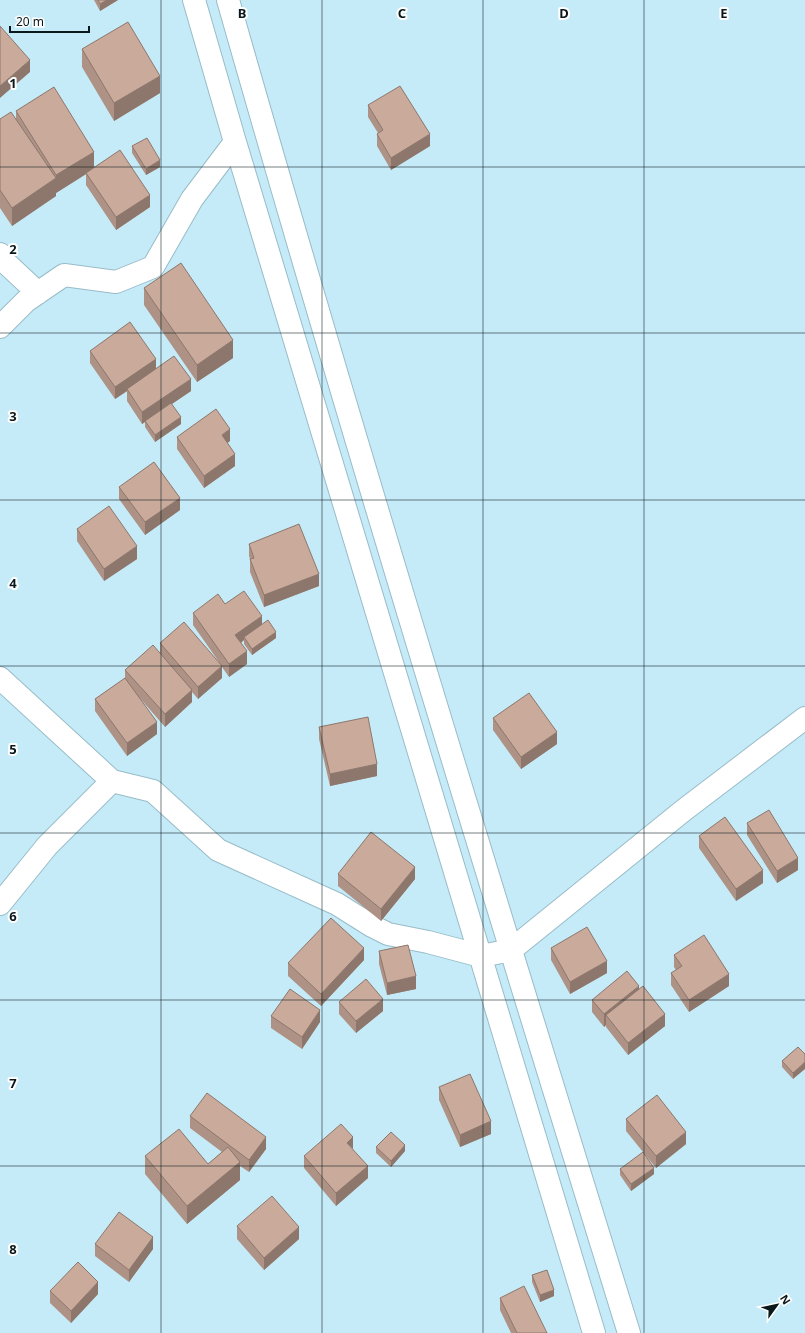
<svg xmlns="http://www.w3.org/2000/svg" width="805" height="1333" font-family="'Noto Sans',sans-serif">
<style>
.lines{fill:none;stroke-linecap:round;stroke-linejoin:round}
.minor-casing{stroke:#98bcc8;stroke-width:24}
.minor{stroke:#fff;stroke-width:22}
.wall{fill:#ad9285}
.shaded-wall{fill:#8d776c}
.building{fill:#c9aa9b;stroke:#8d776c}
.grid{fill:none;stroke:#0a181c;stroke-width:1;stroke-opacity:0.55}
.grid-label{font-size:13px;text-anchor:middle;font-weight:bold;fill:#0a181c;stroke:#fff;stroke-width:4;stroke-linejoin:round;paint-order:stroke}
</style>
<rect width="100%" height="100%" fill="#c6ebf8"/>
<g class="lines">
<defs>
<path id="minor" d="M194,0L235,142L594,1333
M228,0C355,446 492,890 629,1333
M0,254L6,263L38,293
M0,327L26,301L64,275L116,282L153,267L192,199L235,142
M0,678L112,781
M0,904L47,846L112,781L153,791L218,850L337,904L372,926L388,934L428,942L481,956L511,950L684,810L805,718"/>
</defs>
<use href="#minor" class="minor-casing"/>
<use href="#minor" class="minor"/>
</g>
<path class="wall" d="M94,0H118L100,11Z
M82,49L160,93L114,121L82,67Z
M368,105L430,146L391,170L377,146V134L378,133L368,117Z
M16,111L94,168L150,207L116,230L86,185V174L56,193V196L12,226L0,208V119H16Z
M132,146L160,167L146,175L132,153Z
M144,288L233,358L197,382L144,305Z
M90,351L156,368L191,391L172,404L181,424L155,442L145,427V422L142,424L127,401V391L115,399L90,363Z
M177,437L230,441L227,443L235,466L204,488L177,449Z
M119,487L180,510L145,535L119,499Z
M77,529L137,559L104,581L77,541Z
M249,544L319,586L264,607L250,572V559L249,556Z
M225,604L262,625L276,638L252,655L244,644V640L241,643L247,664L229,677L222,667V678L198,699L192,692V702L165,727L138,696L157,734L127,756L95,711V699L125,678V670L160,653V643L219,662L193,625V613Z
M493,718L557,744L521,769L493,730Z
M319,727L377,776L330,786L319,739Z
M747,823L798,870L777,883L747,835Z
M699,836L763,883L736,901L699,848Z
M338,874L415,879L381,921L338,886Z
M551,948L607,973L570,994L551,960Z
M379,951L416,989L387,995L379,964Z
M674,955L729,986L689,1012L671,985V973L676,970L674,967Z
M364,960L321,1006L288,976V963Z
M639,989L665,1026L628,1055L606,1027V1025L604,1027L592,1012V1000Z
M339,1002L383,1011L356,1033L339,1014Z
M271,1016L320,1022L302,1049L271,1028Z
M798,1047L793,1079L782,1067V1061Z
M439,1087L491,1134L460,1147L439,1100Z
M190,1116L266,1149L249,1172L240,1166V1180L187,1224L145,1174V1156L208,1164L222,1152L190,1128Z
M626,1119L686,1144L656,1168L626,1131Z
M376,1147L405,1151L391,1167L376,1153Z
M353,1149L368,1178L336,1206L304,1168V1156Z
M620,1169L654,1174L631,1191L620,1175Z
M237,1226L299,1239L264,1270L237,1239Z
M95,1244L153,1249L129,1282L95,1256Z
M532,1275L554,1296L540,1302L532,1282Z
M50,1291L98,1294L71,1323L50,1303Z
M500,1298L547,1333H511L500,1310Z"/>
<path class="shaded-wall" d="M107,0H118L100,11V4Z
M30,60V72L0,98V86Z
M160,76V93L114,121V103Z
M430,134V146L391,170V158Z
M94,152V169L56,193V175Z
M160,160V167L146,175V169Z
M56,178V196L12,226V208Z
M150,195V207L116,230V217Z
M233,340V358L197,382V365Z
M156,359V371L127,389V391L115,399V387Z
M191,379V391L142,424V412Z
M181,417V424L155,442V435Z
M230,429V441L222,447V435Z
M235,454V466L204,488V476Z
M180,498V510L145,535V522Z
M137,546V559L104,581V569Z
M319,574V586L264,607V595Z
M262,616V628L244,637V640L235,647V635Z
M276,632V638L252,655V649Z
M247,651V664L229,677V664Z
M222,666V678L198,699V687Z
M192,690V702L165,727V714Z
M157,722V734L127,756V743Z
M557,732V744L521,769V757Z
M377,764V776L330,786V774Z
M798,858V870L777,883V871Z
M415,867V879L381,921V909Z
M763,870V883L736,901V889Z
M364,948V960L321,1006V994Z
M607,961V973L570,994V982Z
M729,974V986L689,1012V1000Z
M416,976V989L387,995V983Z
M639,986V998L606,1015V1025L604,1027V1014Z
M383,999V1011L356,1033V1021Z
M320,1010V1022L302,1049V1037Z
M665,1014V1026L628,1055V1043Z
M805,1062V1069L793,1079V1073Z
M491,1121V1134L460,1147V1135Z
M686,1132V1144L656,1168V1156Z
M266,1137V1149L249,1172V1160Z
M353,1137V1149L347,1143Z
M405,1145V1151L391,1167V1161Z
M240,1162V1180L187,1224V1206Z
M368,1166V1178L336,1206V1193Z
M654,1168V1174L631,1191V1184Z
M299,1227V1239L264,1270V1258Z
M153,1237V1249L129,1282V1270Z
M98,1282V1294L71,1323V1311Z
M554,1290V1296L540,1302V1295Z"/>
<path class="building" d="M98,0H107L100,4Z
M128,22L160,76L114,103L82,49Z
M0,26L30,60L0,86Z
M400,86L430,134L391,158L377,134L383,130L368,105Z
M54,87L94,152L56,175L16,111Z
M11,112L56,178L12,208L0,190V119Z
M147,138L160,160L146,169L132,146Z
M120,150L150,195L116,217L86,173Z
M181,263L233,340L197,365L144,288Z
M130,322L156,359L115,387L90,351Z
M174,356L191,379L142,412L127,389Z
M171,403L181,417L155,435L145,421Z
M216,409L230,429L222,435L235,454L204,476L177,437Z
M154,462L180,498L145,522L119,487Z
M109,506L137,546L104,569L77,529Z
M299,524L319,574L264,595L250,559L254,558L249,544Z
M244,591L262,616L235,635L247,651L229,664L193,613L218,594L225,604Z
M268,620L276,632L252,649L244,637Z
M184,622L222,666L198,687L160,643Z
M153,645L192,690L165,714L125,670Z
M125,678L157,722L127,743L95,699Z
M529,693L557,732L521,757L493,718Z
M368,717L377,764L330,774L319,727Z
M769,810L798,858L777,871L747,823Z
M725,817L763,870L736,889L699,836Z
M371,832L415,867L381,909L338,874Z
M331,918L364,948L321,994L288,963Z
M587,927L607,961L570,982L551,948Z
M704,935L729,974L689,1000L671,973L682,966L674,955Z
M408,945L416,976L387,983L379,951Z
M627,971L639,986L604,1014L592,1000Z
M366,979L383,999L356,1021L339,1002Z
M643,986L665,1014L628,1043L606,1015Z
M290,989L320,1010L302,1037L271,1016Z
M798,1047L805,1054V1062L793,1073L782,1061Z
M470,1074L491,1121L460,1135L439,1087Z
M207,1093L266,1137L249,1160L190,1116Z
M657,1095L686,1132L656,1156L626,1119Z
M341,1124L353,1137L347,1143L368,1166L336,1193L304,1156Z
M179,1129L208,1164L228,1147L240,1162L187,1206L145,1156Z
M391,1132L405,1145L391,1161L376,1147Z
M643,1152L654,1168L631,1184L620,1169Z
M272,1196L299,1227L264,1258L237,1226Z
M119,1212L153,1237L129,1270L95,1244Z
M78,1262L98,1282L71,1311L50,1291Z
M547,1270L554,1290L540,1295L532,1275Z
M524,1286L547,1333H517L500,1298Z"/>
<path class="grid" d="M161,0V1333M322,0V1333M483,0V1333M644,0V1333M0,167H805M0,333H805M0,500H805M0,666H805M0,833H805M0,1000H805M0,1166H805"/>
<g class="grid-label">
<text x="242" y="18">B</text>
<text x="402" y="18">C</text>
<text x="564" y="18">D</text>
<text x="724" y="18">E</text>
<text x="13" y="88">1</text>
<text x="13" y="254">2</text>
<text x="13" y="421">3</text>
<text x="13" y="588">4</text>
<text x="13" y="754">5</text>
<text x="13" y="921">6</text>
<text x="13" y="1088">7</text>
<text x="13" y="1254">8</text>
</g>
<g transform="translate(777 1305) rotate(57)" stroke="#ffffff" stroke-width="3" paint-order="stroke">
<path d="M0-3L7 15L0 10L-7 15Z" fill="#0a181c"/>
<text y="-6" font-size="11" font-weight="bold" text-anchor="middle" fill="#0a181c">N</text>
</g>
<path d="M10 26v6h79v-6" fill="none" stroke="#0a181c" stroke-width="2"/>
<text x="16" y="26" font-size="12" fill="#0a181c" stroke="#ffffff" stroke-width="3" paint-order="stroke">20 m</text>
</svg>
